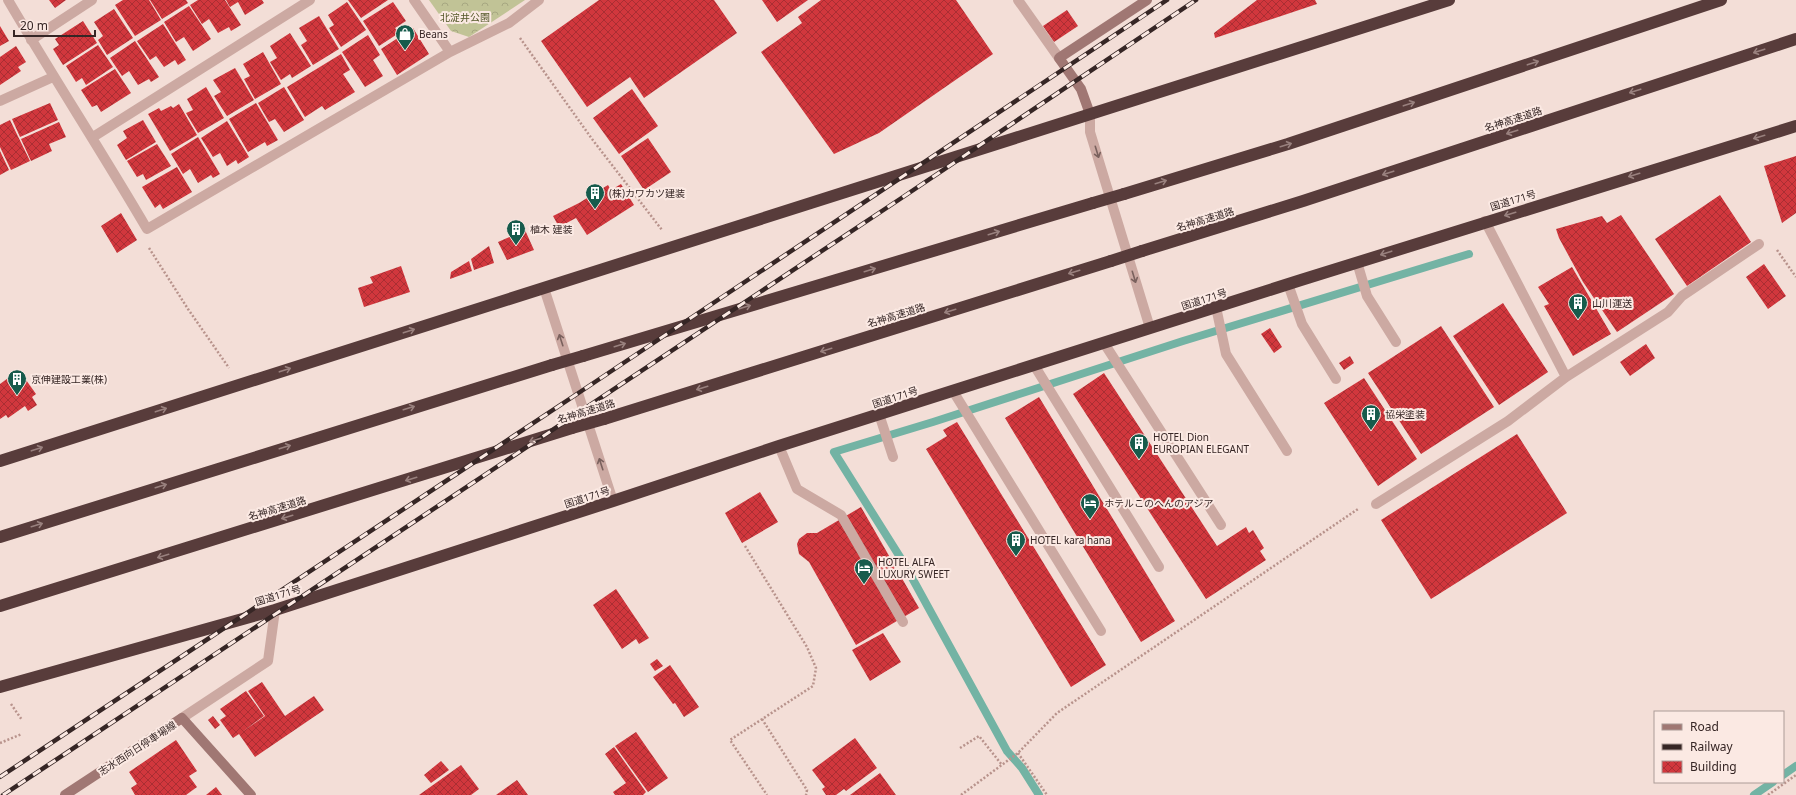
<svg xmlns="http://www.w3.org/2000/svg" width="1796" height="795" font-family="'Noto Sans','Noto Sans JP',sans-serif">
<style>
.park{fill:url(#park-crowns)}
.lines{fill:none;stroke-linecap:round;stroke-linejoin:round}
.stream{stroke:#73b3a4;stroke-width:8}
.building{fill:url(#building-cross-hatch)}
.path{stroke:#b8938c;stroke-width:2.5;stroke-dasharray:2 2;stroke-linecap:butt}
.lane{stroke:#cca9a2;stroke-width:10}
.street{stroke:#cca9a2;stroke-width:10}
.secondary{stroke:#a07773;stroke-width:10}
.highway{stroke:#583c3b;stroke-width:12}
.rail-casing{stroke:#362625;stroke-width:4.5}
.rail{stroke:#fbe9e3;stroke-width:3;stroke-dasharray:9;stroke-linecap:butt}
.highway-bridge{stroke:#583c3b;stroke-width:12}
.oneway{stroke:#99817e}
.oneway2{stroke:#7a615d}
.labels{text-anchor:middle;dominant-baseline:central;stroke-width:4;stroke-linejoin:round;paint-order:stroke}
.park-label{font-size:10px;fill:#525627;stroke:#fbe9e3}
.poi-label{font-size:10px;fill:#362625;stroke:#fbe9e3;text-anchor:start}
.street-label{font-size:10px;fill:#362625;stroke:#fbe9e3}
</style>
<defs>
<pattern id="park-crowns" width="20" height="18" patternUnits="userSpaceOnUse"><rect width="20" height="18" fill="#c1c396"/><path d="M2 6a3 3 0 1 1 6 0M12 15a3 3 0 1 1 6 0" fill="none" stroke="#a6a781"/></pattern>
<pattern id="building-cross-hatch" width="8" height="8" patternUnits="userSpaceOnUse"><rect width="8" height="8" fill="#d1373d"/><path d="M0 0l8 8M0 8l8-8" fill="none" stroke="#aa2e33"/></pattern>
</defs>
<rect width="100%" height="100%" fill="#f3ded7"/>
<path class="park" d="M429,0H525L469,37L451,31Z"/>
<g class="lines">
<path class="stream" d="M1783,775L1796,766
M1039,795L1022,768L1007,751L905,565L834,452L933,422L1183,341L1469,254
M1754,795L1773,782"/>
</g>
<path class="building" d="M49,0H66L55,8Z
M123,0H149L161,20L135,36L115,5Z
M150,0H186L188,3L162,19Z
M198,0H225L241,25L231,31L229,27L218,33L209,19L202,24L190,5Z
M226,0H262L264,3L245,15L238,2L230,7Z
M348,0H388L361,18Z
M599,0H714L737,33L644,98L630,77L587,107L541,41Z
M762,0H808L777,22Z
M821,0H956L993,54L879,133L834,154L761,52L802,23L798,17Z
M1257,0H1315L1317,4L1215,38L1214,33Z
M347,2L366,30L341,47L329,28L334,25L328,15Z
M393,2L406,21L395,28L399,33L379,46L363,21Z
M189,6L211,39L193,51L184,37L176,42L164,22Z
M114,9L133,38L107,55L98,40L103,36L94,22Z
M1067,10L1078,26L1054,42L1043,26Z
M319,16L339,49L313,65L301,45L307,41L299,28Z
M83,21L97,43L63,65L53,49L59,45L55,39Z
M163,24L186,60L178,65L175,60L164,67L156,56L150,60L137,41Z
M0,26L9,41L0,46Z
M413,28L429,54L397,75L381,49Z
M290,33L311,66L292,78L290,74L281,80L270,62L277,58L270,46Z
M368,35L380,55L373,60L383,76L365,87L342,52Z
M135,41L159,77L151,82L149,79L138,85L129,71L122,76L110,58Z
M98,45L113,67L86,85L82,78L76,82L66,66Z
M16,46L26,62L18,67L21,71L0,85V57Z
M263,52L281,84L255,99L244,79L250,76L243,64Z
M341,54L350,70L343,74L355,92L325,110L322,106L305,117L287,87Z
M235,68L254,100L227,116L214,96L221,92L213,80Z
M115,69L131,93L101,112L97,105L92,107L81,90Z
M206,87L224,118L198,133L186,113L193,110L187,99Z
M284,87L304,120L284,132L275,119L269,122L258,103Z
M632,89L658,126L619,154L593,118Z
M50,103L58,120L20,137L12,119Z
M256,103L278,140L267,146L265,142L248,152L229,119Z
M179,104L197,135L170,151L148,114L159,108L161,111L171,106L173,108Z
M10,120L30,161L11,170L0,147V125Z
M143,120L156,142L126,160L117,145L127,138L123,131Z
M227,121L249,157L238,164L236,160L227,166L220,153L213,157L201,138Z
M59,122L66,137L49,144L52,151L31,161L21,139Z
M198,137L220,174L213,178L211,175L198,183L190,169L183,174L171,154Z
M648,138L671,172L644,190L621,156Z
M157,144L171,166L146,180L143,174L137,177L127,161Z
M0,151L9,170L0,175Z
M1796,156V213L1782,223L1764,166Z
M177,167L192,192L163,209L160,204L155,208L142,187Z
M621,184L634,205L587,235L576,218L559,227L553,216L579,203L608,185L611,190Z
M1720,195L1751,242L1687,286L1655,239Z
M121,213L137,240L117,253L101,226Z
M1621,215L1674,294L1617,332L1583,282L1559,238L1556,229L1602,216L1607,223Z
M525,230L534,250L507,260L498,242Z
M489,246L494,263L474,270L471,259Z
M469,261L472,271L450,279L451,272Z
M1764,264L1786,296L1768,309L1746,277Z
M401,266L410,292L364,307L358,288L373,283L370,277Z
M1572,267L1611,334L1573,356L1544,306L1549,304L1538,287Z
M1503,303L1548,372L1499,405L1453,336Z
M1441,326L1494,407L1421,454L1368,373Z
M1270,328L1282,347L1274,353L1261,334Z
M1646,344L1655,358L1630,376L1620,362Z
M1350,356L1354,363L1344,370L1339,363Z
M19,370L36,394L32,397L37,405L28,411L25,406L8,418L6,415L0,419V384Z
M1104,373L1217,546L1246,527L1249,533L1253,530L1264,548L1260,551L1266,560L1206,599L1073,394Z
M1364,378L1417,459L1378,486L1324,403Z
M1039,397L1175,621L1141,642L1005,418Z
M957,422L1106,665L1071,687L926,449L947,436L943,430Z
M1517,434L1567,513L1431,599L1381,520Z
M760,492L778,522L742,543L725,513Z
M861,507L919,608L856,645L809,562L799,554L797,544L799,539L807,533H817Z
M616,589L649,638L639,644L636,639L622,649L593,605Z
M883,633L901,662L870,681L852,650Z
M657,659L663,666L655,671L650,664Z
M670,665L699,707L684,717L675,703L673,704L653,677Z
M262,682L285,716L314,696L324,710L255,757L239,734L233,738L220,720L226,716L220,709L246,691L264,716L242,732L265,716L248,691Z
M213,716L220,725L215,729L208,720Z
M636,732L668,778L648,792L615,746Z
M855,738L877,768L846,791L844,789L836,795H826L822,789L825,787L812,770Z
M176,740L197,771L189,776L197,787L186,795H135L131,788L137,784L129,772Z
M614,747L646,792L643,795H615L613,792L626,783L605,754Z
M441,761L449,770L431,783L424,775Z
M461,765L479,789L471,795H419Z
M880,773L896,795H850Z
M517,780L528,795H496Z
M216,787L222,795H206Z"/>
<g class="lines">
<path class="path" d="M520,38L592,139L662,230
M149,248L188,309L229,368
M1777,250L1796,277
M745,546L807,647L816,668L813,686L730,740L767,795
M11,704L22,720
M762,719L807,790L806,795
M0,743L22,734
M960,748L979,736L1002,765
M1018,753L1047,795
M961,795L1018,753L1057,713L1358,509
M1768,795L1796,775"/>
<path class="lane" d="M1357,262L1367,296L1396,342
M1288,284L1302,324L1336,379
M1216,307L1226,354L1287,451
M1104,343L1221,525
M1034,365L1159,567
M953,391L1101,631
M879,414L893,457
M779,446L797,489L841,515L903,622"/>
<path class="street" d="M8,0C53,77 102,152 147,229L450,52L509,23L539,0
M414,0L450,52
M1018,0L1059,58
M31,40L92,0
M0,101L53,77
M1090,114V132L1150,328
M93,137L310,0
M1485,221L1566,377
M544,288L613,501
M1376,504L1508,421L1566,377L1668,312L1682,296L1759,244
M182,718L268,661L275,610"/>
<path class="secondary" d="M1090,114L1081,89L1059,58L1147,0
M65,795L182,718L251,795"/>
<path class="highway" d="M1124,194L1288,144L1721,0
M1142,251L1303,201L1796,39
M583,356L1093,203
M604,419L1111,261
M0,461L1449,0
M0,537L552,365
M0,606L572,428
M0,687L275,610L613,501L779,446L1301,280L1796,126"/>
<defs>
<path id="rail" d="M0,777L583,390L1167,0
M3,795L900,199L1196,0"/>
</defs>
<use href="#rail" class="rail-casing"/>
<use href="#rail" class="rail"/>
<path class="highway-bridge" d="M1093,203L1124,194
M1111,261L1142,251
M552,365L583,356
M572,428L604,419"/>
</g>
<defs><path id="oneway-shaft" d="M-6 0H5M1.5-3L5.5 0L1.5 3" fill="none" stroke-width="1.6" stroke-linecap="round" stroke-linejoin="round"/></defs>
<g class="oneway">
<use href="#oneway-shaft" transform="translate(1759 51) rotate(162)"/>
<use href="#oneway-shaft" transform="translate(1533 63) rotate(-18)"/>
<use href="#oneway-shaft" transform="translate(1635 91) rotate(162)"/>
<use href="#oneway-shaft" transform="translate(1409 104) rotate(-18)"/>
<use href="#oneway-shaft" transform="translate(1512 132) rotate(162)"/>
<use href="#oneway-shaft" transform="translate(1759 137) rotate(163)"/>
<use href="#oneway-shaft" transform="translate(1286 145) rotate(-17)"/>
<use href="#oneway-shaft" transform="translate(1388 173) rotate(162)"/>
<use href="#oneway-shaft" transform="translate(1634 175) rotate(163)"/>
<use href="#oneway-shaft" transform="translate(1161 182) rotate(-17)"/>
<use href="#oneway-shaft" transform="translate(1510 214) rotate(163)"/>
<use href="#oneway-shaft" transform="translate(994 233) rotate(-17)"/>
<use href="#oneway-shaft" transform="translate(1386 253) rotate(162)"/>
<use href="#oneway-shaft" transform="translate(870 270) rotate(-17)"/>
<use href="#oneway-shaft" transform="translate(1074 272) rotate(163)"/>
<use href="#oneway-shaft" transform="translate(745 307) rotate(-17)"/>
<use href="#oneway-shaft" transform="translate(950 311) rotate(163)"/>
<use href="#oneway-shaft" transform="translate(409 331) rotate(-18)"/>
<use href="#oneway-shaft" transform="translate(620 345) rotate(-17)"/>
<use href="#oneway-shaft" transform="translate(826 350) rotate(163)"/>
<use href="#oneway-shaft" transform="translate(285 370) rotate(-18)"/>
<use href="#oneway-shaft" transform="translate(702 388) rotate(163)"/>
<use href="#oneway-shaft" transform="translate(409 408) rotate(-17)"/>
<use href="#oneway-shaft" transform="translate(161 410) rotate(-18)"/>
<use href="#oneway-shaft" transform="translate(535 440) rotate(163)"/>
<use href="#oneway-shaft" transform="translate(285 447) rotate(-17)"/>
<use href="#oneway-shaft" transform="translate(37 449) rotate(-18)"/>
<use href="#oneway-shaft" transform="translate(411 479) rotate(163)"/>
<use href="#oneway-shaft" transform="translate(161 486) rotate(-17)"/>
<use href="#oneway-shaft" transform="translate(287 517) rotate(163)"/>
<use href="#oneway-shaft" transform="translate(37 525) rotate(-17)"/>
<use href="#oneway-shaft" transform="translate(163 556) rotate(163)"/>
</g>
<g class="oneway2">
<use href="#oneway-shaft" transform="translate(1097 152) rotate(73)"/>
<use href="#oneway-shaft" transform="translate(1134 277) rotate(73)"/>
<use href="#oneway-shaft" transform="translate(561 340) rotate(-108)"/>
<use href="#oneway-shaft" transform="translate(601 464) rotate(-108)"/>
</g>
<defs>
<symbol id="shop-pin" viewBox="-11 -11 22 30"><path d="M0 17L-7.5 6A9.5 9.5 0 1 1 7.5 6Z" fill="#175b4c" stroke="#fbe9e3"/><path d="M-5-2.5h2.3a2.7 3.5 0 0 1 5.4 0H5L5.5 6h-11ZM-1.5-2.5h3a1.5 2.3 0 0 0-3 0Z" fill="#fff"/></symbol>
<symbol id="building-pin" viewBox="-11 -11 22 30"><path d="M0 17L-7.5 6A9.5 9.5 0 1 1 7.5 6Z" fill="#175b4c" stroke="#fbe9e3"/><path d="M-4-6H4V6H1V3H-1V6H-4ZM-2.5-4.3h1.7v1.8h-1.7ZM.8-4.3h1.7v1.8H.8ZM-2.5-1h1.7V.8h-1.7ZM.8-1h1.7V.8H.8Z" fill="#fff"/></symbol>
<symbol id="hotel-pin" viewBox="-11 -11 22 30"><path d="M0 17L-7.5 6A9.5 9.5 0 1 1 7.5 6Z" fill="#175b4c" stroke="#fbe9e3"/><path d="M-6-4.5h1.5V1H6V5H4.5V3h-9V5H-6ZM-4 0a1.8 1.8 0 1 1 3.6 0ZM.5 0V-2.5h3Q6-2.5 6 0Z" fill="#fff"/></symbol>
</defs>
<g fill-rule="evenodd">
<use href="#shop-pin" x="394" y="23" width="22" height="30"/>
<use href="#building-pin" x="584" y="182" width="22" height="30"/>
<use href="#building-pin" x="505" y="218" width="22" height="30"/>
<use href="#building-pin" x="1567" y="292" width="22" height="30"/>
<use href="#building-pin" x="6" y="368" width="22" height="30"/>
<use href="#building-pin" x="1360" y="403" width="22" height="30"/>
<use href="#building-pin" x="1128" y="432" width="22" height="30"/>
<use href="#hotel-pin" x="1079" y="492" width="22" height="30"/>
<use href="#building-pin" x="1005" y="529" width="22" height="30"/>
<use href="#hotel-pin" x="853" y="557" width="22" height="30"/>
</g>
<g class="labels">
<g class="park-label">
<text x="465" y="17">北淀井公園</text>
</g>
<g class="poi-label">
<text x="419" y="34">Beans</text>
<text x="609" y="193">(株)カワカツ建装</text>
<text x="530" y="229">植木 建装</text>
<text x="1592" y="303">山川運送</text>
<text x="31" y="379">京伸建設工業(株)</text>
<text x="1385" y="414">協栄塗装</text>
<text x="1153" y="437">HOTEL Dion<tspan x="1153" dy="12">EUROPIAN ELEGANT</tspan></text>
<text x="1104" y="503">ホテルこのへんのアジア</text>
<text x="1030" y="540">HOTEL kara hana</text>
<text x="878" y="562">HOTEL ALFA<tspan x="878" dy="12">LUXURY SWEET</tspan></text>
</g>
<g class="street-label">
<text transform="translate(1513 119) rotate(-18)">名神高速道路</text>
<text transform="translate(1513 200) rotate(-17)">国道171号</text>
<text transform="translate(1205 219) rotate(-17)">名神高速道路</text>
<text transform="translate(1204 299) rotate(-18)">国道171号</text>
<text transform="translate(896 315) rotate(-17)">名神高速道路</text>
<text transform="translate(895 397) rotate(-18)">国道171号</text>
<text transform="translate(586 411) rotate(-17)">名神高速道路</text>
<text transform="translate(587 497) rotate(-18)">国道171号</text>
<text transform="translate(277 508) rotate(-17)">名神高速道路</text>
<text transform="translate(278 595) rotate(-17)">国道171号</text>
<text transform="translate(137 748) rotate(-33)">志水西向日停車場線</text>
</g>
</g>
<rect x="1654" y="711" width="130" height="72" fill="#fbe9e3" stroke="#ac9b97"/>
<rect x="1662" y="724" width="20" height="6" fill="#a07773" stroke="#ac9b97"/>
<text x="1690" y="731" font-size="12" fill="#362625">Road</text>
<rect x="1662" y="744" width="20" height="6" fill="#362625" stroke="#ac9b97"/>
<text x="1690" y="751" font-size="12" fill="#362625">Railway</text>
<rect x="1662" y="761" width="20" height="12" fill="url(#building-cross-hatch)" stroke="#ac9b97"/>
<text x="1690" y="771" font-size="12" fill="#362625">Building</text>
<path d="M14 30v6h81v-6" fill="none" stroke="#362625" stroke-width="2"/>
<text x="20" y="30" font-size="12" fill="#362625" stroke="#fbe9e3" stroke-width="3" paint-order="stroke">20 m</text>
</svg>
